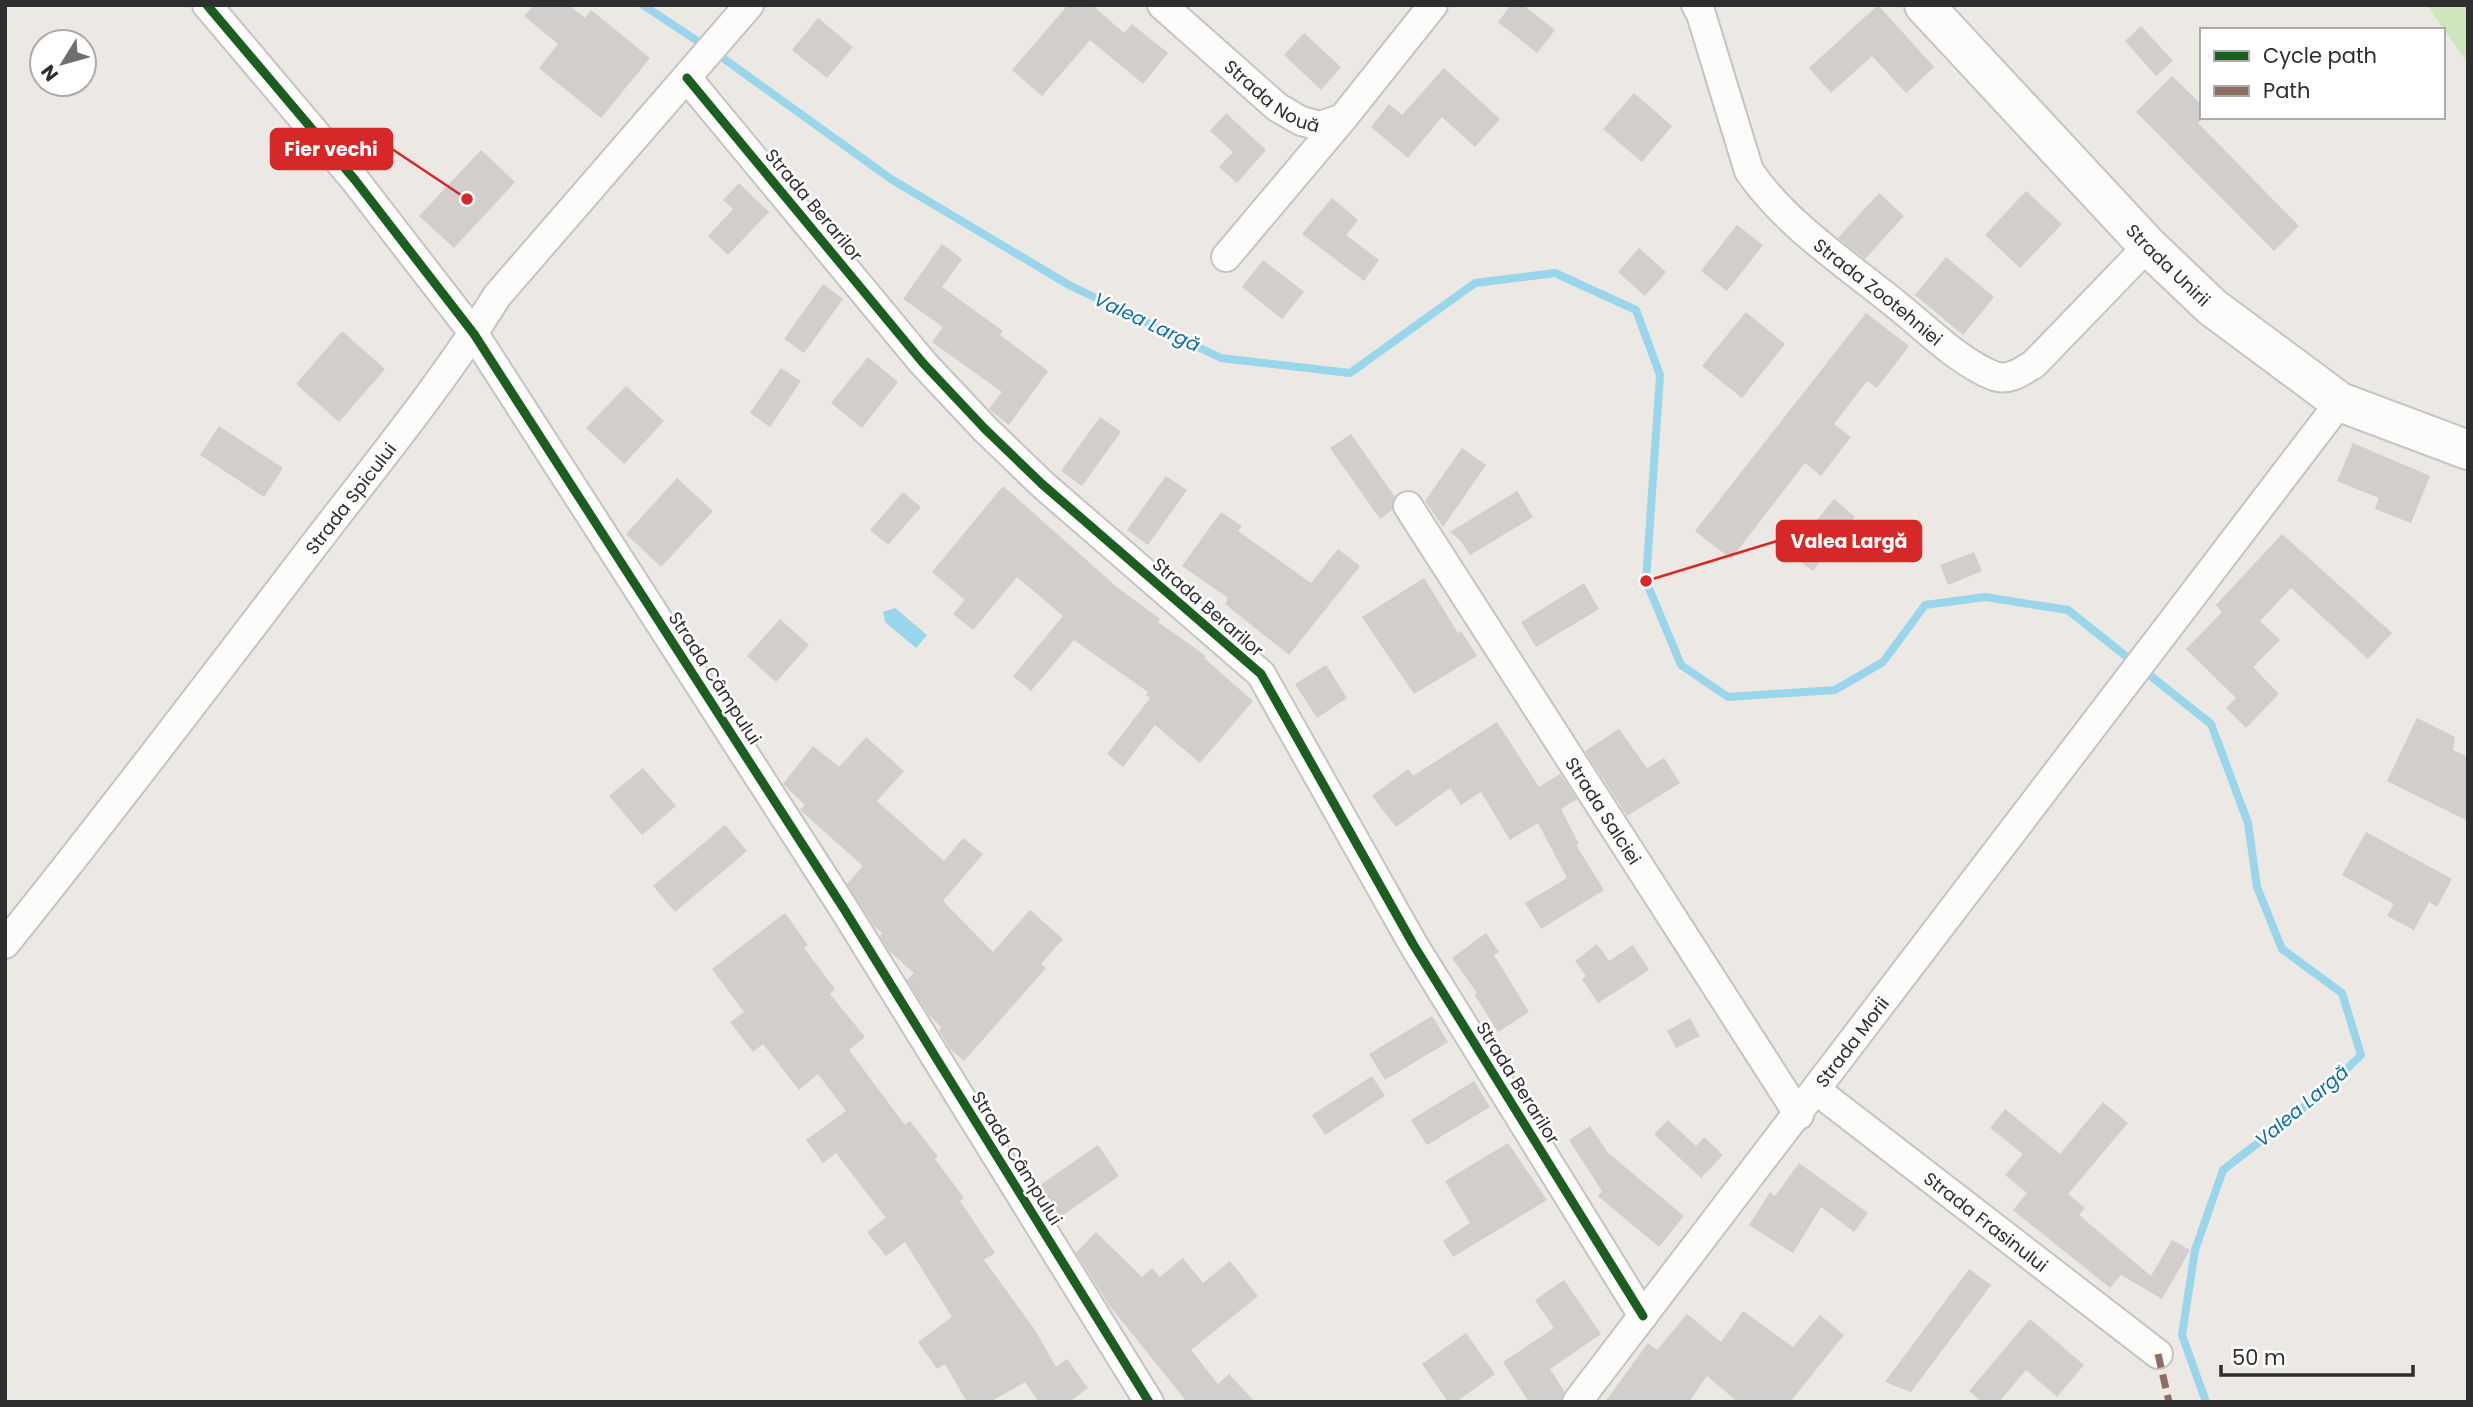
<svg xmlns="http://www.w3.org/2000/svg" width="2473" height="1407" font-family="Poppins,sans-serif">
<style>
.green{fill:#cee6be}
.water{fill:#99d6ec}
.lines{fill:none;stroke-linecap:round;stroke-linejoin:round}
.stream{stroke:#99d6ec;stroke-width:8}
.building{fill:#d1cecb}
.street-casing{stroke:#c5c4c5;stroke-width:32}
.secondary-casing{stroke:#c5c4c5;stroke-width:42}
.street{stroke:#fcfcfb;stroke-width:28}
.secondary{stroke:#fcfcfb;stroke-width:38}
.quiet{stroke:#8d6e63;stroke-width:7;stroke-dasharray:14 7;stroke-linecap:butt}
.cycleway-casing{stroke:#fff;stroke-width:13}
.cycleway{stroke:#1b5e20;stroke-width:9}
.labels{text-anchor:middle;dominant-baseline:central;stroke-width:5;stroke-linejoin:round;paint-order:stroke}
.street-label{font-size:18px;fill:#2e2e2e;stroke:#fff}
.water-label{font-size:19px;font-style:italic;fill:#0d6fa3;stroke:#fff}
.leader{fill:none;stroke:#d62828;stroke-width:2.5}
.callout-dot{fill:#d62828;stroke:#fff;stroke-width:2.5}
.callout{fill:#d62828;stroke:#d62828;stroke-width:2.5}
.callout-label{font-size:19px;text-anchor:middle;font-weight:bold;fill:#fff}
</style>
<rect width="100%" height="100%" fill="#ece8e4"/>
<path class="green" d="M2427,5H2468V64Z"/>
<path class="water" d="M895,608L927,635L916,648L885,622L883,612Z"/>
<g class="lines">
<path class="stream" d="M643,5L705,46
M716,53L891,179L1069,285L1221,358L1350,373L1475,283L1555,273L1636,310L1660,375L1646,581L1681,665L1728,697L1835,690L1883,662L1925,605L1985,597L2068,610L2211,724L2248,823L2257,887L2282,949L2342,993L2361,1055L2321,1094L2223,1170L2195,1250L2182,1335L2206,1402"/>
</g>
<path class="building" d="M534,5H569L585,18L591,10L650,58L601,118L539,68L558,44L524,16Z
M1068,5H1092L1124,33L1132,24L1168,53L1143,84L1090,40L1042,96L1012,70Z
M1511,5H1523L1555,30L1537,53L1498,22Z
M1878,5L1934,67L1906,93L1872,56L1831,93L1809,68Z
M818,18L853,47L827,78L792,50Z
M2141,26L2173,61L2156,76L2125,41Z
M1304,33L1341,67L1321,90L1284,55Z
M1444,68L1500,119L1475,147L1442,117L1408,158L1371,127L1389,104L1402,115Z
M2172,76L2202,105V119L2198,123L2299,226L2274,251L2136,112Z
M1634,93L1672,126L1642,162L1603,129Z
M1226,113L1266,150L1237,183L1219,167L1233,152L1210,131Z
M481,150L515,182L454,248L419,216Z
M739,183L769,212L728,255L708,236L733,209L723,200Z
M2026,191L2062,224L2020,268L1985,235Z
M1879,193L1904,216L1865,259L1838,238Z
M1332,198L1358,220L1346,235L1379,260L1364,281L1302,234Z
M1737,225L1763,245L1727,291L1701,271Z
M942,244L962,259L942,287L1003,331L1000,335L1048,371L1009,425L989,409L1002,392L932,342L943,327L903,299Z
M1639,248L1666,272L1645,296L1618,272Z
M1946,257L1994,297L1963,335L1915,295Z
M1263,260L1304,292L1282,319L1242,287Z
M823,284L843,299L804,353L784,339Z
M1746,312L1785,344L1742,398L1702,366Z
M1866,313L1909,346L1877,388L1867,381L1834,424L1851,437L1821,476L1805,463L1731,559L1695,531Z
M342,331L385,369L339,422L296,384Z
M868,357L898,382L862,428L831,403Z
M781,368L801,381L770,427L750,413Z
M626,386L664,421L624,464L586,428Z
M1100,417L1121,432L1082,486L1061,471Z
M219,426L283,468L264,497L200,455Z
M1351,434L1395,497L1392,510L1380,519L1330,448Z
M2353,443L2430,476L2411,523L2375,509L2379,498L2337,481Z
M1462,448L1486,465L1443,527L1425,501Z
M1166,476L1187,490L1148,545L1127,530Z
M677,478L713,511L661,567L626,534Z
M1003,486L1118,588L1160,619L1158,622L1206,656L1204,658L1253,701L1200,763L1155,725L1123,767L1107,754L1150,698L1146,695L1148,692L1074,640L1031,691L1013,676L1063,616L1017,577L973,630L953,614L965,600L932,572Z
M1517,491L1533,517L1470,555L1460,540L1450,532Z
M903,492L921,507L888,545L870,530Z
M1834,499L1855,517L1813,571L1790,554Z
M1221,512L1242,526L1238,531L1311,583L1338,549L1360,566L1289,655L1225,604L1228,598L1182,566Z
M2282,534L2392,633L2368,659L2291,588L2260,621L2280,640L2253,667L2279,694L2246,728L2226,708L2236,698L2186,649L2222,612L2216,605Z
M1974,552L1982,571L1948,585L1940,565Z
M1424,578L1458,633L1461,631L1477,656L1414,694L1362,617Z
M1584,583L1599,609L1536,647L1521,622Z
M780,619L809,645L776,682L747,656Z
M1326,665L1347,698L1317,718L1295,684Z
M2417,718L2455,737L2453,750L2468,757V821L2387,781Z
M1497,722L1539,787L1560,774L1577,799L1561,809L1579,844L1576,845L1604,890L1541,929L1525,903L1567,878L1538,823L1510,840L1481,792L1461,805L1450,788L1396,827L1372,796L1408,769L1413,776Z
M1619,729L1647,768L1664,758L1680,783L1627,816L1585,751Z
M866,737L904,771L877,801L944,861L963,838L983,854L943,901L993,952L1030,910L1063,939L1041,964L1046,968L964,1061L950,1049L939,1030L941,1027L929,1015L907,980L914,973L890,952L880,936L882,933L874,926L847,884L863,866L800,810L805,805L783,784L813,746L839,767Z
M643,768L676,806L642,835L609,796Z
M725,825L747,851L675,912L653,886Z
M2366,832L2452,879L2437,907L2429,902L2414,930L2387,916L2394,904L2342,875Z
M785,913L808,945L804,948L835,989L830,994L865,1037L849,1050L905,1125L910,1121L938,1157L935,1159L964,1198L960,1201L995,1253L984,1260L1035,1330L1056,1367L1067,1359L1088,1388L1069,1402H1039L1025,1382L990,1402H967L945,1364L937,1369L918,1342L952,1317L905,1242L886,1256L867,1232L886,1218L836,1153L823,1163L806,1140L846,1111L818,1074L799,1090L763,1044L753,1052L730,1022L744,1012L712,969Z
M1486,933L1499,952L1494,955L1529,1012L1498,1032L1474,994L1477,993L1452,958Z
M1597,944L1609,961L1633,945L1649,970L1598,1003L1582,979L1586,976L1575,961Z
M1432,1016L1448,1042L1385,1080L1369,1054Z
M1690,1018L1700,1036L1676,1048L1667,1031Z
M1372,1076L1385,1096L1325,1135L1312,1115Z
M1474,1081L1490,1107L1427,1145L1411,1120Z
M2103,1102L2128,1123L2068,1194L2085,1208L2079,1215L2151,1276L2172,1240L2190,1250L2162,1299L2121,1275L2110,1288L2013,1210L2027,1193L2005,1175L2023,1154L1990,1128L2005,1109L2060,1154Z
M1668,1120L1696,1146L1704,1137L1723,1155L1701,1178L1654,1134Z
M1590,1126L1608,1153L1684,1216L1659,1247L1598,1196L1602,1191L1569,1140Z
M1508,1143L1547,1200L1453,1257L1443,1241L1470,1223L1445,1181Z
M1098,1145L1119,1176L1056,1220L1036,1188Z
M1799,1163L1868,1213L1854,1232L1821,1207L1793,1253L1749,1225L1770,1192L1775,1196Z
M1096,1232L1142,1277L1152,1268L1160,1277L1183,1258L1203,1283L1230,1261L1258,1296L1191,1350L1218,1384L1229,1374L1255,1402H1187L1109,1305L1076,1253Z
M1969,1269L1991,1285L1911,1392L1885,1382Z
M1564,1280L1601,1334L1550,1369L1564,1391L1561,1402H1529L1503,1362L1554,1328L1535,1300Z
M1743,1311L1793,1347L1820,1315L1844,1335L1790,1402H1738L1707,1376L1689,1402H1605L1648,1343L1657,1350L1687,1314L1721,1342Z
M2030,1319L2084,1365L2057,1397L2026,1370L1999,1402H1982L1969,1391Z
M1466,1333L1495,1374L1456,1402H1448L1422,1364Z"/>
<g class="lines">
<defs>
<g id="street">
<path d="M207,5L355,180L474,334L844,909L1149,1402"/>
<path id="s1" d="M1162,5L1277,107L1301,121L1320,126L1343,118L1433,5"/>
<path id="s2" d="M1696,5L1701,14L1749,171C1787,226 1848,265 1899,307C1928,330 1959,362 1994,376C2009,381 2021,372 2034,364L2148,246"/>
<path d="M687,78L923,363L985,429L1042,484L1261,674L1413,944L1643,1316"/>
<path d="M1226,257L1343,118"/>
<path id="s3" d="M1408,506L1799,1115"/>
<path id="s4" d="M5,944C109,815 208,684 308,553C372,469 441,386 497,296L749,5"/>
<path id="s5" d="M1816,1090L2158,1354"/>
<path id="s6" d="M1577,1402L2340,402"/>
</g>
<g id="secondary">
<path id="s7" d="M1924,5L2148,246L2212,307L2340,402L2468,450"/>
</g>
</defs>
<use href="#street" class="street-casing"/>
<use href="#secondary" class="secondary-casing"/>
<use href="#street" class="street"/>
<use href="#secondary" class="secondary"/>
<path class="quiet" d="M2158,1354L2169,1402"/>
<defs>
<path id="cycleway" d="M207,5L355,180L474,334L844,909L1149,1402
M687,78L923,363L985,429L1042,484L1261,674L1413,944L1643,1316"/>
</defs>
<use href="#cycleway" class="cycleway-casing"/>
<use href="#cycleway" class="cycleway"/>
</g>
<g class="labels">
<g class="street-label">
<text stroke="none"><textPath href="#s1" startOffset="144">Strada Nouă</textPath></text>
<text transform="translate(814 205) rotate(50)">Strada Berarilor</text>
<text stroke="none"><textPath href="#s7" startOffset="357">Strada Unirii</textPath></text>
<text stroke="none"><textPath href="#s2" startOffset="352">Strada Zootehniei</textPath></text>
<text stroke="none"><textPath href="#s4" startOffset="564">Strada Spicului</textPath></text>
<text transform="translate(1208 607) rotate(41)">Strada Berarilor</text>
<text transform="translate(715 678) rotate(57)">Strada Câmpului</text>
<text stroke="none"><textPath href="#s3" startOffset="362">Strada Salciei</textPath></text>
<text stroke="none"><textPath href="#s6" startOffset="453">Strada Morii</textPath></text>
<text transform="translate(1518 1083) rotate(58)">Strada Berarilor</text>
<text transform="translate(1017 1158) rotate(58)">Strada Câmpului</text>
<text stroke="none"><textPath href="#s5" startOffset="215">Strada Frasinului</textPath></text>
</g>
<g class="water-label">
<text transform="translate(1147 322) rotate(25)">Valea Largă</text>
<text transform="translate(2302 1106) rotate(-40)">Valea Largă</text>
</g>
</g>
<path class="leader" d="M467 199L392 149M1646 581L1777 541"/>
<g class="callout-dot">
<circle cx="467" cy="199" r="7"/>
<circle cx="1646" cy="581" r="7"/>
</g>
<g class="callout">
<rect x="271" y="129" width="121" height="40" rx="7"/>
<rect x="1777" y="521" width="144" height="40" rx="7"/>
</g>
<g class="callout-label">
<text x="331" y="156">Fier vechi</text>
<text x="1849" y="548">Valea Largă</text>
</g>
<rect width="2473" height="1407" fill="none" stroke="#2e2e2e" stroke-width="14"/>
<rect x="2200" y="28" width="245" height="91" fill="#ffffff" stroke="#ababab" stroke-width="2"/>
<rect x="2214" y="51" width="35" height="10" fill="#1b5e20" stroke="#ababab" stroke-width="2"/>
<text x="2263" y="63" font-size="21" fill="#2e2e2e">Cycle path</text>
<rect x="2214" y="86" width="35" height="10" fill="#8d6e63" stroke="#ababab" stroke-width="2"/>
<text x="2263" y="98" font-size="21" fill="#2e2e2e">Path</text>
<g transform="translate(63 63) rotate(233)"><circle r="33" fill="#ffffff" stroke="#ababab" stroke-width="2"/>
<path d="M0-5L12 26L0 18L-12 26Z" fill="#706f6e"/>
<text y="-10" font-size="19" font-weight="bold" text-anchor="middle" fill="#2e2e2e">N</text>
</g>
<path d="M2221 1365v10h192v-10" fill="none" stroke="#2e2e2e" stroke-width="3.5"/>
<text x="2232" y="1365" font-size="21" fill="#2e2e2e" stroke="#ffffff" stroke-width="5" paint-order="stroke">50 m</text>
</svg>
